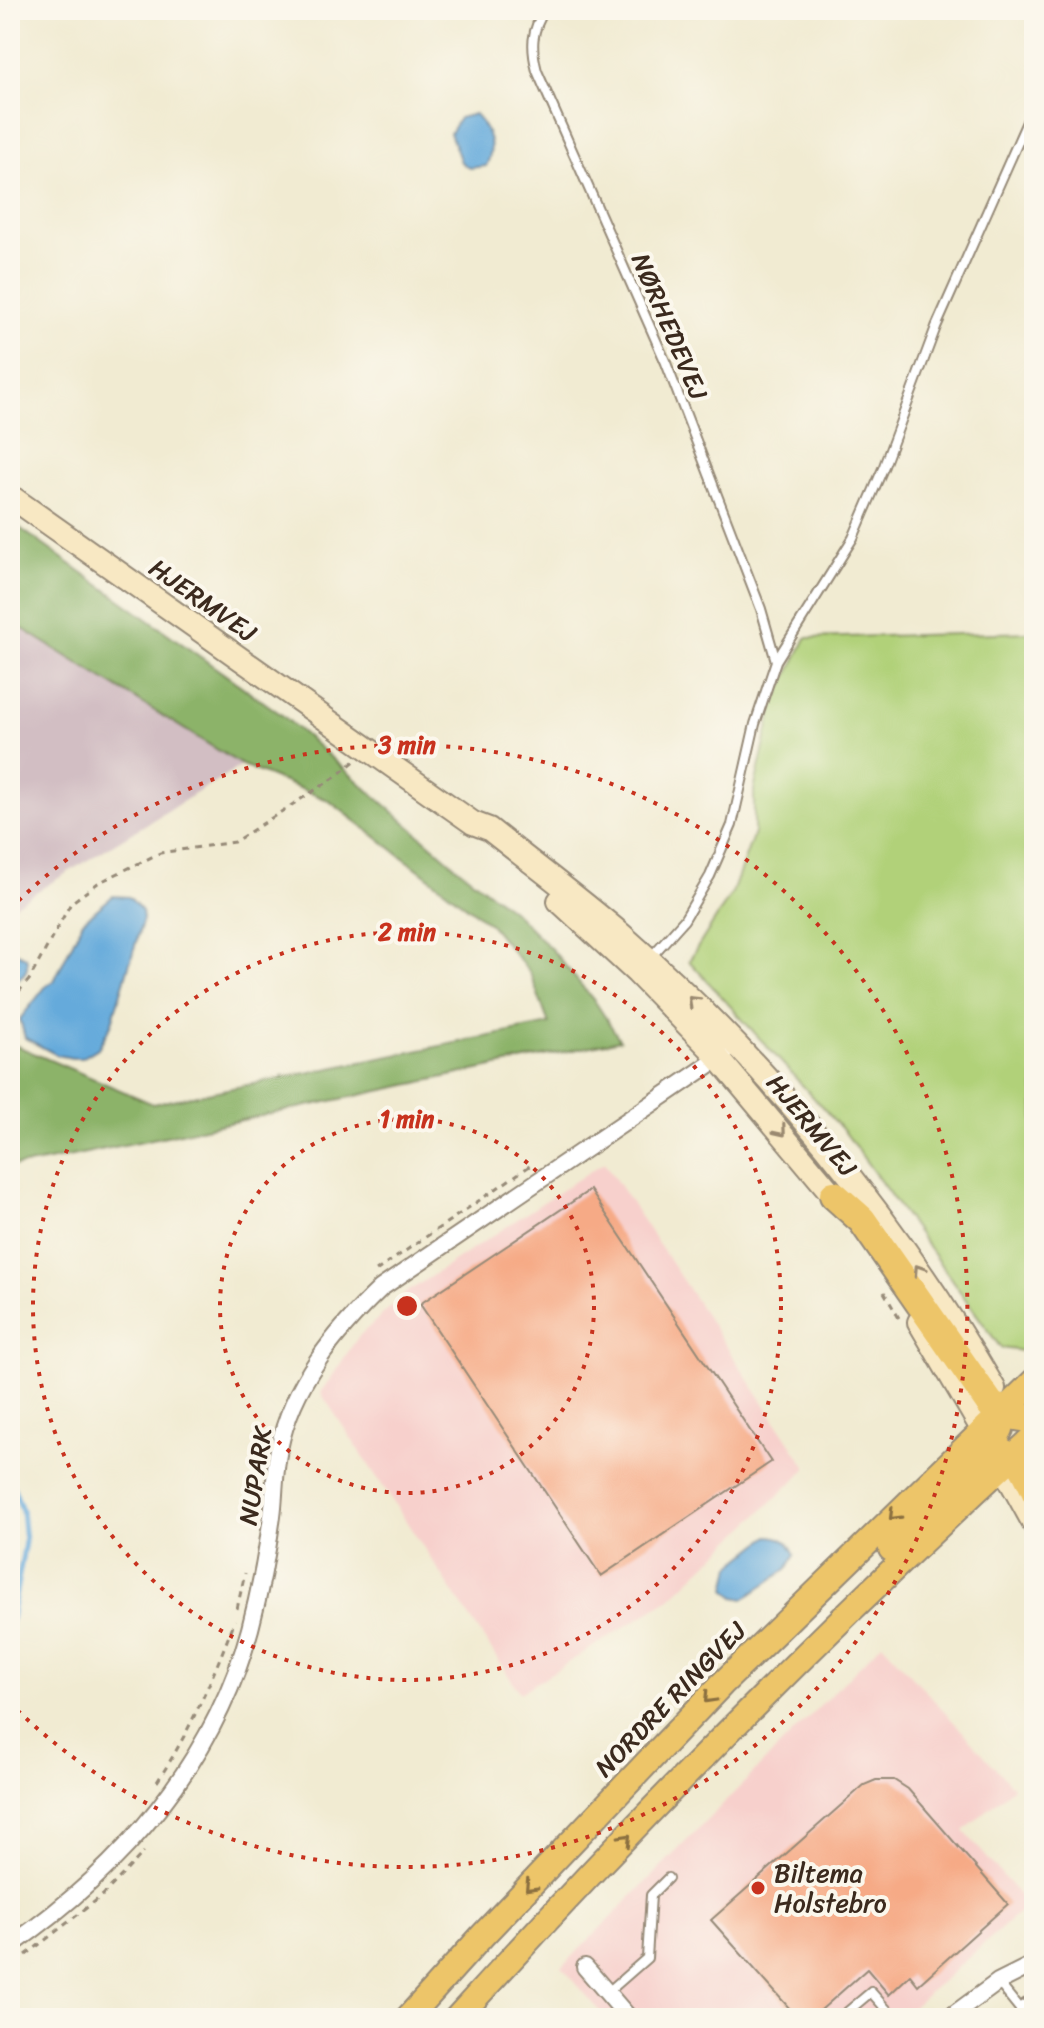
<svg xmlns="http://www.w3.org/2000/svg" width="1044" height="2028" font-family="Sriracha,sans-serif">
<style>
.built{fill:#f7d0cc}
.industrial{fill:#d2bec3}
.green{fill:#b1d179;stroke:#767e4c;stroke-width:2}
.forest{fill:#8cb369;stroke:#646e44;stroke-width:2}
.water{fill:#65aadb;stroke:#506a7c;stroke-width:2}
.lines{fill:none;stroke-linecap:round;stroke-linejoin:round}
.stream{stroke:#65aadb;stroke-width:5}
.building{fill:#f6aa86}
.lane-casing{stroke:#968a78;stroke-width:12}
.street-casing{stroke:#968a78;stroke-width:20}
.secondary-casing{stroke:#968a78;stroke-width:26}
.primary-casing{stroke:#968a78;stroke-width:28}
.highway-casing{stroke:#968a78;stroke-width:32}
.path{stroke:#968a78;stroke-width:3;stroke-dasharray:6 6;stroke-linecap:butt}
.lane{stroke:#fff;stroke-width:8}
.street{stroke:#fff;stroke-width:16}
.secondary{stroke:#f8e8c3;stroke-width:22}
.primary{stroke:#edc569;stroke-width:24}
.highway{stroke:#edc569;stroke-width:28}
.oneway{stroke:#9a8970}
.oneway2{stroke:#8b7040}
.ring{fill:none;stroke:#c8321e;stroke-width:4;stroke-dasharray:4 8}
.poi-dot{fill:#c8321e;stroke:#fbf7ec;stroke-width:3}
.labels{text-anchor:middle;dominant-baseline:central;stroke-width:8;stroke-linejoin:round;paint-order:stroke}
.street-label{font-size:26px;fill:#3b2a1e;stroke:#fbf7ec}
.poi-label{font-size:26px;fill:#3b2a1e;stroke:#fbf7ec;text-anchor:start}
.centre{fill:#c8321e;stroke:#fbf7ec;stroke-width:4}
.ring-label{font-size:24px;text-anchor:middle;font-weight:bold;fill:#c8321e;stroke:#fbf7ec;stroke-width:8;stroke-linejoin:round;paint-order:stroke}
</style>
<rect width="100%" height="100%" fill="#fbf7ec"/>
<filter id="ink" filterUnits="userSpaceOnUse"><feTurbulence type="fractalNoise" baseFrequency=".0125" numOctaves="2"/><feDisplacementMap in="SourceGraphic" scale="16" xChannelSelector="R" yChannelSelector="G"/><feConvolveMatrix kernelMatrix="1 2 1 2 8 2 1 2 1" color-interpolation-filters="sRGB"/></filter>
<filter id="wash" filterUnits="userSpaceOnUse"><feTurbulence type="fractalNoise" baseFrequency=".006" numOctaves="4" result="noise"/><feDisplacementMap in="SourceGraphic" scale="32" xChannelSelector="R" yChannelSelector="G"/><feGaussianBlur stdDeviation="1.8" result="paint"/><feColorMatrix in="noise" values="0 0 0 0 0 0 0 0 0 0 0 0 0 0 0 0 0 1.4 0 .05"/><feComposite in="paint" operator="in"/></filter>
<g filter="url(#wash)">
<rect width="100%" height="100%" fill="#f1ebd2"/>
<path class="built" d="M604,1162L807,1468L671,1598L520,1693L321,1393L358,1337L406,1293Z
M882,1643L1013,1787L964,1831L1028,1905L900,2018H606L562,1967Z"/>
<path class="industrial" d="M10,621L242,765L10,908Z"/>
<path class="green" d="M1034,632V1340L1022,1351L1001,1348L844,1131L689,961L732,893L754,833V790L774,704L806,638Z"/>
<path class="forest" d="M10,521L282,715L460,870L512,910L553,951L596,1003L620,1040L34,1164L10,1166V1043L153,1104L549,1024L530,973L491,925L328,800L242,765L10,621Z"/>
<path class="water" d="M475,114C489,132 496,145 486,166L469,168L461,162L450,133L459,118Z
M113,896L129,897L142,911L143,919L111,1025L98,1048L82,1058H72L57,1055L25,1038L20,1019L47,985L54,981L83,921Z
M10,950L26,957C30,972 24,975 12,983H10Z
M769,1536C783,1537 789,1541 795,1555L787,1569L744,1599L735,1597L726,1589L731,1566Z"/>
<g class="lines">
<path class="stream" d="M10,1478L22,1510L25,1542L10,1626"/>
</g>
<g id="blocks">
<path class="building" d="M590,1190L771,1462L601,1576L420,1304Z
M876,1780H894L908,1789L1008,1904L918,1985L910,1975L889,1995L867,1969L812,2018H798L711,1920L864,1785Z"/>
</g>
</g>
<g filter="url(#ink)">
<use href="#blocks" fill-opacity="0" stroke="#968a78" stroke-width="2"/>
<g class="lines">
<defs>
<path id="lane" d="M545,10C531,30 531,48 537,71L666,363L761,609L776,661L853,538L884,466L936,327L1034,106
M650,958L684,920L710,876L732,825L755,724L776,661
M998,1982L1019,2008L1034,1998
M607,1993L647,1958L651,1895L668,1878
M840,2018L871,1992L894,2018"/>
<path id="street" d="M10,1946C122,1868 214,1763 250,1629C260,1591 267,1554 272,1516C275,1494 274,1471 279,1449C292,1384 335,1332 381,1288L725,1054
M585,1967L629,2018
M949,2018L998,1982L1034,1964"/>
<path id="secondary" d="M10,496L473,823L489,829C533,864 579,898 622,935C769,1064 895,1219 994,1388
M559,901L637,973L709,1047L843,1207
M919,1322L982,1429L1034,1524"/>
<path id="primary" d="M1000,1449C1020,1459 1025,1474 1034,1493
M891,1549L989,1452L1001,1429L1005,1407
M408,2018L482,1936L722,1684L1034,1381
M457,2018C640,1816 833,1622 1034,1437"/>
<path id="highway" d="M834,1195L862,1220L991,1405L1010,1415L1034,1419"/>
</defs>
<use href="#lane" class="lane-casing"/>
<use href="#street" class="street-casing"/>
<use href="#secondary" class="secondary-casing"/>
<use href="#primary" class="primary-casing"/>
<use href="#highway" class="highway-casing"/>
<path class="path" d="M10,1001L29,980L71,903L98,883L160,853L234,842L334,778L356,760
M376,1271L531,1165
M884,1292L900,1320
M237,1609L245,1573
M157,1782C191,1730 213,1677 235,1620
M26,1955L103,1895L144,1852
M10,1966L20,1960"/>
<use href="#lane" class="lane"/>
<use href="#street" class="street"/>
<use href="#secondary" class="secondary"/>
<use href="#primary" class="primary"/>
<use href="#highway" class="highway"/>
</g>
<defs><path id="oneway-chevron" d="M-2-3.5L2.5 0L-2 3.5" fill="none" stroke-width="1.6" stroke-linecap="round" stroke-linejoin="round" transform="scale(2)"/></defs>
<g class="oneway">
<use href="#oneway-chevron" transform="translate(693 1001) rotate(-135)"/>
<use href="#oneway-chevron" transform="translate(781 1131) rotate(50)"/>
<use href="#oneway-chevron" transform="translate(919 1270) rotate(-123)"/>
</g>
<g class="oneway2">
<use href="#oneway-chevron" transform="translate(894 1515) rotate(135)"/>
<use href="#oneway-chevron" transform="translate(709 1698) rotate(134)"/>
<use href="#oneway-chevron" transform="translate(626 1839) rotate(-46)"/>
<use href="#oneway-chevron" transform="translate(530 1886) rotate(134)"/>
</g>
</g>
<g class="ring">
<circle cx="407" cy="1306" r="187"/>
<circle cx="407" cy="1306" r="374"/>
<path d="M10 909A561 561 0 1 1 10 1703"/>
</g>
<circle class="poi-dot" cx="758" cy="1888" r="8"/>
<g class="labels">
<g class="street-label">
<text transform="translate(670 326) rotate(67)">NØRHEDEVEJ</text>
<text transform="translate(203 600) rotate(35)">HJERMVEJ</text>
<text transform="translate(812 1125) rotate(50)">HJERMVEJ</text>
<text transform="translate(255 1476) rotate(-81)">NUPARK</text>
<text transform="translate(670 1699) rotate(-46)">NORDRE RINGVEJ</text>
</g>
<g class="poi-label">
<text x="774" y="1873">Biltema<tspan x="774" dy="30">Holstebro</tspan></text>
</g>
</g>
<circle cx="407" cy="1306" r="12" class="centre"/>
<g class="ring-label">
<text x="407" y="753">3 min</text>
<text x="407" y="940">2 min</text>
<text x="407" y="1127">1 min</text>
</g>
<rect width="1044" height="2028" fill="none" stroke="#fbf7ec" stroke-width="40"/>
</svg>
